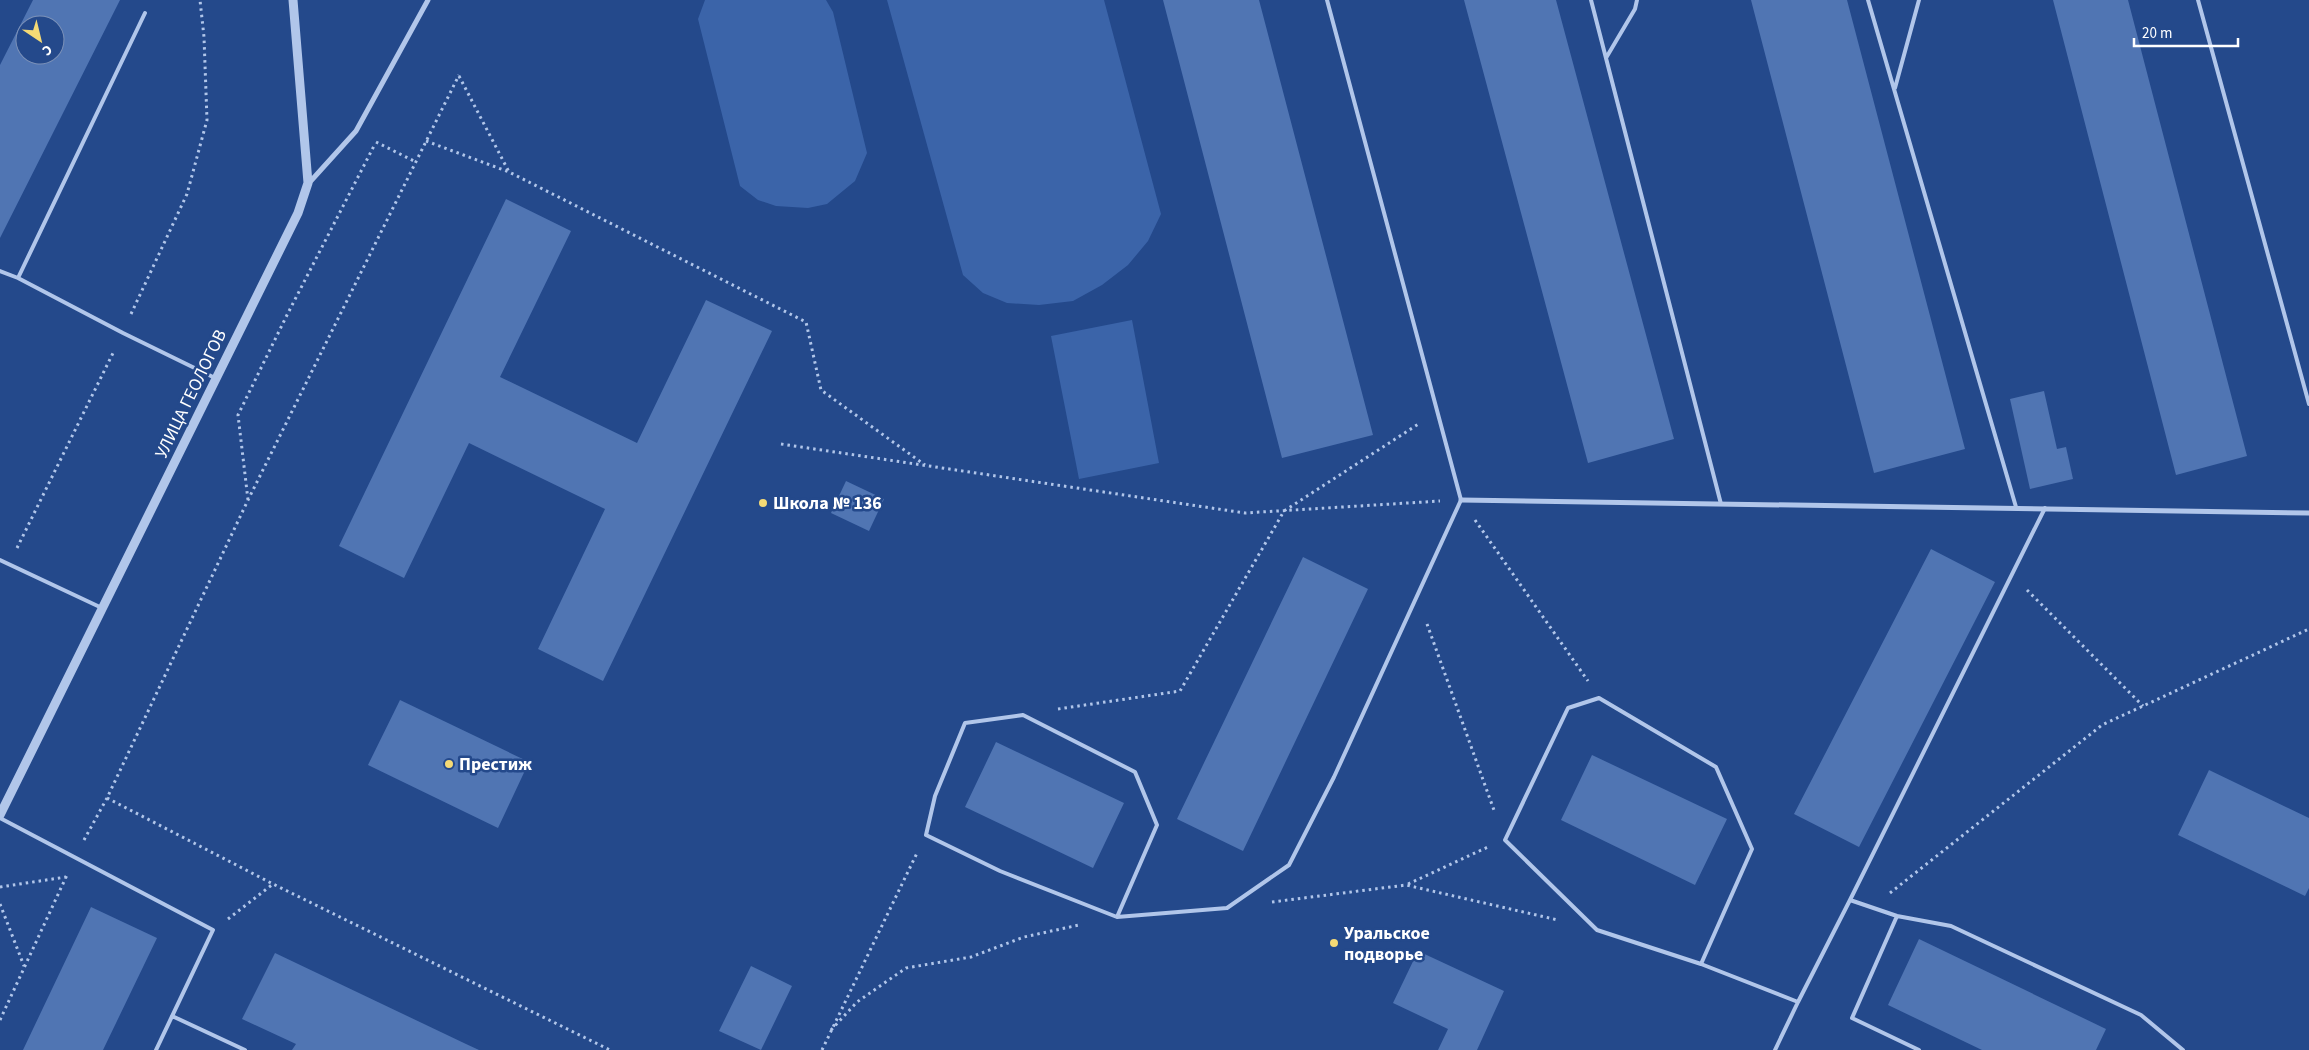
<svg xmlns="http://www.w3.org/2000/svg" width="2309" height="1050" font-family="'Source Sans 3',sans-serif">
<style>
.green{fill:#3b64a9}
.building{fill:#5075b3;fill-rule:evenodd}
.lines{fill:none;stroke-linecap:round;stroke-linejoin:round}
.path{stroke:#b1c6ea;stroke-width:3;stroke-dasharray:2.5 4;stroke-linecap:butt}
.service{stroke:#b1c6ea;stroke-width:4}
.minor{stroke:#b1c6ea;stroke-width:5}
.tertiary{stroke:#b1c6ea;stroke-width:9}
.poi-dot{fill:#f5da75;stroke:#24498b;stroke-width:2}
.labels{text-anchor:middle;dominant-baseline:central;stroke-width:5;stroke-linejoin:round;paint-order:stroke}
.street-label{font-size:18px;fill:#fff;stroke:#24498b}
.poi-label{font-size:18px;font-weight:bold;fill:#fff;stroke:#24498b;text-anchor:start}
</style>
<rect width="100%" height="100%" fill="#24498b"/>
<path class="green" d="M705,0H826L833,12L867,153L855,181L827,204L808,208L776,206L758,200L740,186L698,19Z
M887,0H1104L1161,214L1148,241L1128,265L1102,285L1073,301L1039,305L1007,303L983,293L963,275Z
M1132,320L1159,463L1079,479L1051,336Z"/>
<path class="building" d="M33,0H120L0,238V65ZM25,25H55V55H25Z
M1163,0H1259L1373,435L1282,458Z
M1464,0H1556L1674,439L1588,463Z
M1751,0H1847L1965,449L1874,473Z
M2053,0H2128L2247,456L2176,475Z
M506,199L571,231L500,377L637,443L706,300L772,331L603,681L538,649L605,509L469,443L404,578L339,546Z
M2044,391L2057,449L2066,447L2073,479L2030,489L2010,399Z
M846,481L884,499L869,531L831,513Z
M1931,549L1995,582L1859,847L1794,814Z
M1303,557L1368,589L1243,851L1177,819Z
M400,700L529,762L498,828L368,765Z
M996,742L1124,803L1093,868L965,807Z
M1592,755L1727,819L1695,885L1561,820Z
M2209,770L2309,818V888L2305,896L2178,835Z
M91,907L157,938L103,1050H23Z
M1919,939L2106,1029L2096,1050H1982L1888,1005Z
M1418,951L1504,991L1477,1050H1438L1448,1029L1393,1003Z
M275,953L466,1044L479,1050H292L296,1044L242,1019Z
M751,966L792,986L761,1050L719,1031Z"/>
<g class="lines">
<path class="path" d="M459,76L509,172
M426,141L509,172L806,322L821,390L925,465
M376,142L416,162
M131,314L187,194L207,120L204,37L200,0
M781,444L1245,513L1440,501
M248,500L238,415L287,315L375,144
M1475,520L1588,681
M17,548L114,351
M2027,590L2143,706
M1427,624L1495,813
M1058,709L1180,691L1284,511L1420,423
M107,798L273,884
M84,840L107,798L248,500L459,75
M1408,884L1488,847
M0,887L66,877
M1890,893L2102,725L2309,629
M1272,902L1406,885L1558,920
M0,904L24,966
M228,919L273,884L610,1050
M0,1020L67,875
M831,1030L857,1002L906,968L971,957L1024,937L1079,925
M822,1050L917,853"/>
<path class="service" d="M1591,0L1721,504
M1868,0L2016,507
M2198,0L2309,404
M1606,58L1635,9L1637,0
M1895,88L1919,0
M0,271L18,278L123,333L215,378
M18,278L145,13
M0,560L102,608
M0,818L213,930L156,1050
M1850,900L2045,508
M1897,916L1852,1018L1919,1050
M1117,917L1157,825L1135,772L1023,715L965,723L935,796L926,835L1000,871L1117,917L1227,908L1289,865L1334,777L1461,500L1327,0
M1701,964L1752,849L1716,767L1599,698L1568,708L1505,840L1597,930L1701,964L1798,1002L1850,900L1897,916L1951,926L2141,1015L2183,1050
M172,1016L245,1050
M1775,1050L1798,1002"/>
<path class="minor" d="M309,183L356,131L428,0
M1461,500L2309,513"/>
<path class="tertiary" d="M0,815L298,213L308,183L293,0"/>
</g>
<g class="poi-dot">
<circle cx="763" cy="503" r="5"/>
<circle cx="449" cy="764" r="5"/>
<circle cx="1334" cy="943" r="5"/>
</g>
<g class="labels">
<g class="street-label">
<text transform="translate(191 394) rotate(-64)">УЛИЦА ГЕОЛОГОВ</text>
</g>
<g class="poi-label">
<text x="773" y="503">Школа № 136</text>
<text x="459" y="764">Престиж</text>
<text x="1344" y="933">Уральское<tspan x="1344" dy="21">подворье</tspan></text>
</g>
</g>
<g transform="translate(40 40) rotate(145)"><circle r="24" fill="#24498b" stroke="#7c92b9"/>
<path d="M0-4L9 19L0 12L-9 19Z" fill="#f5da75"/>
<text y="-8" font-size="14" font-weight="bold" text-anchor="middle" fill="#ffffff">С</text>
</g>
<path d="M2134 38v8h104v-8" fill="none" stroke="#ffffff" stroke-width="2.5"/>
<text x="2142" y="38" font-size="15" fill="#ffffff" stroke="#24498b" stroke-width="4" paint-order="stroke">20 m</text>
</svg>
